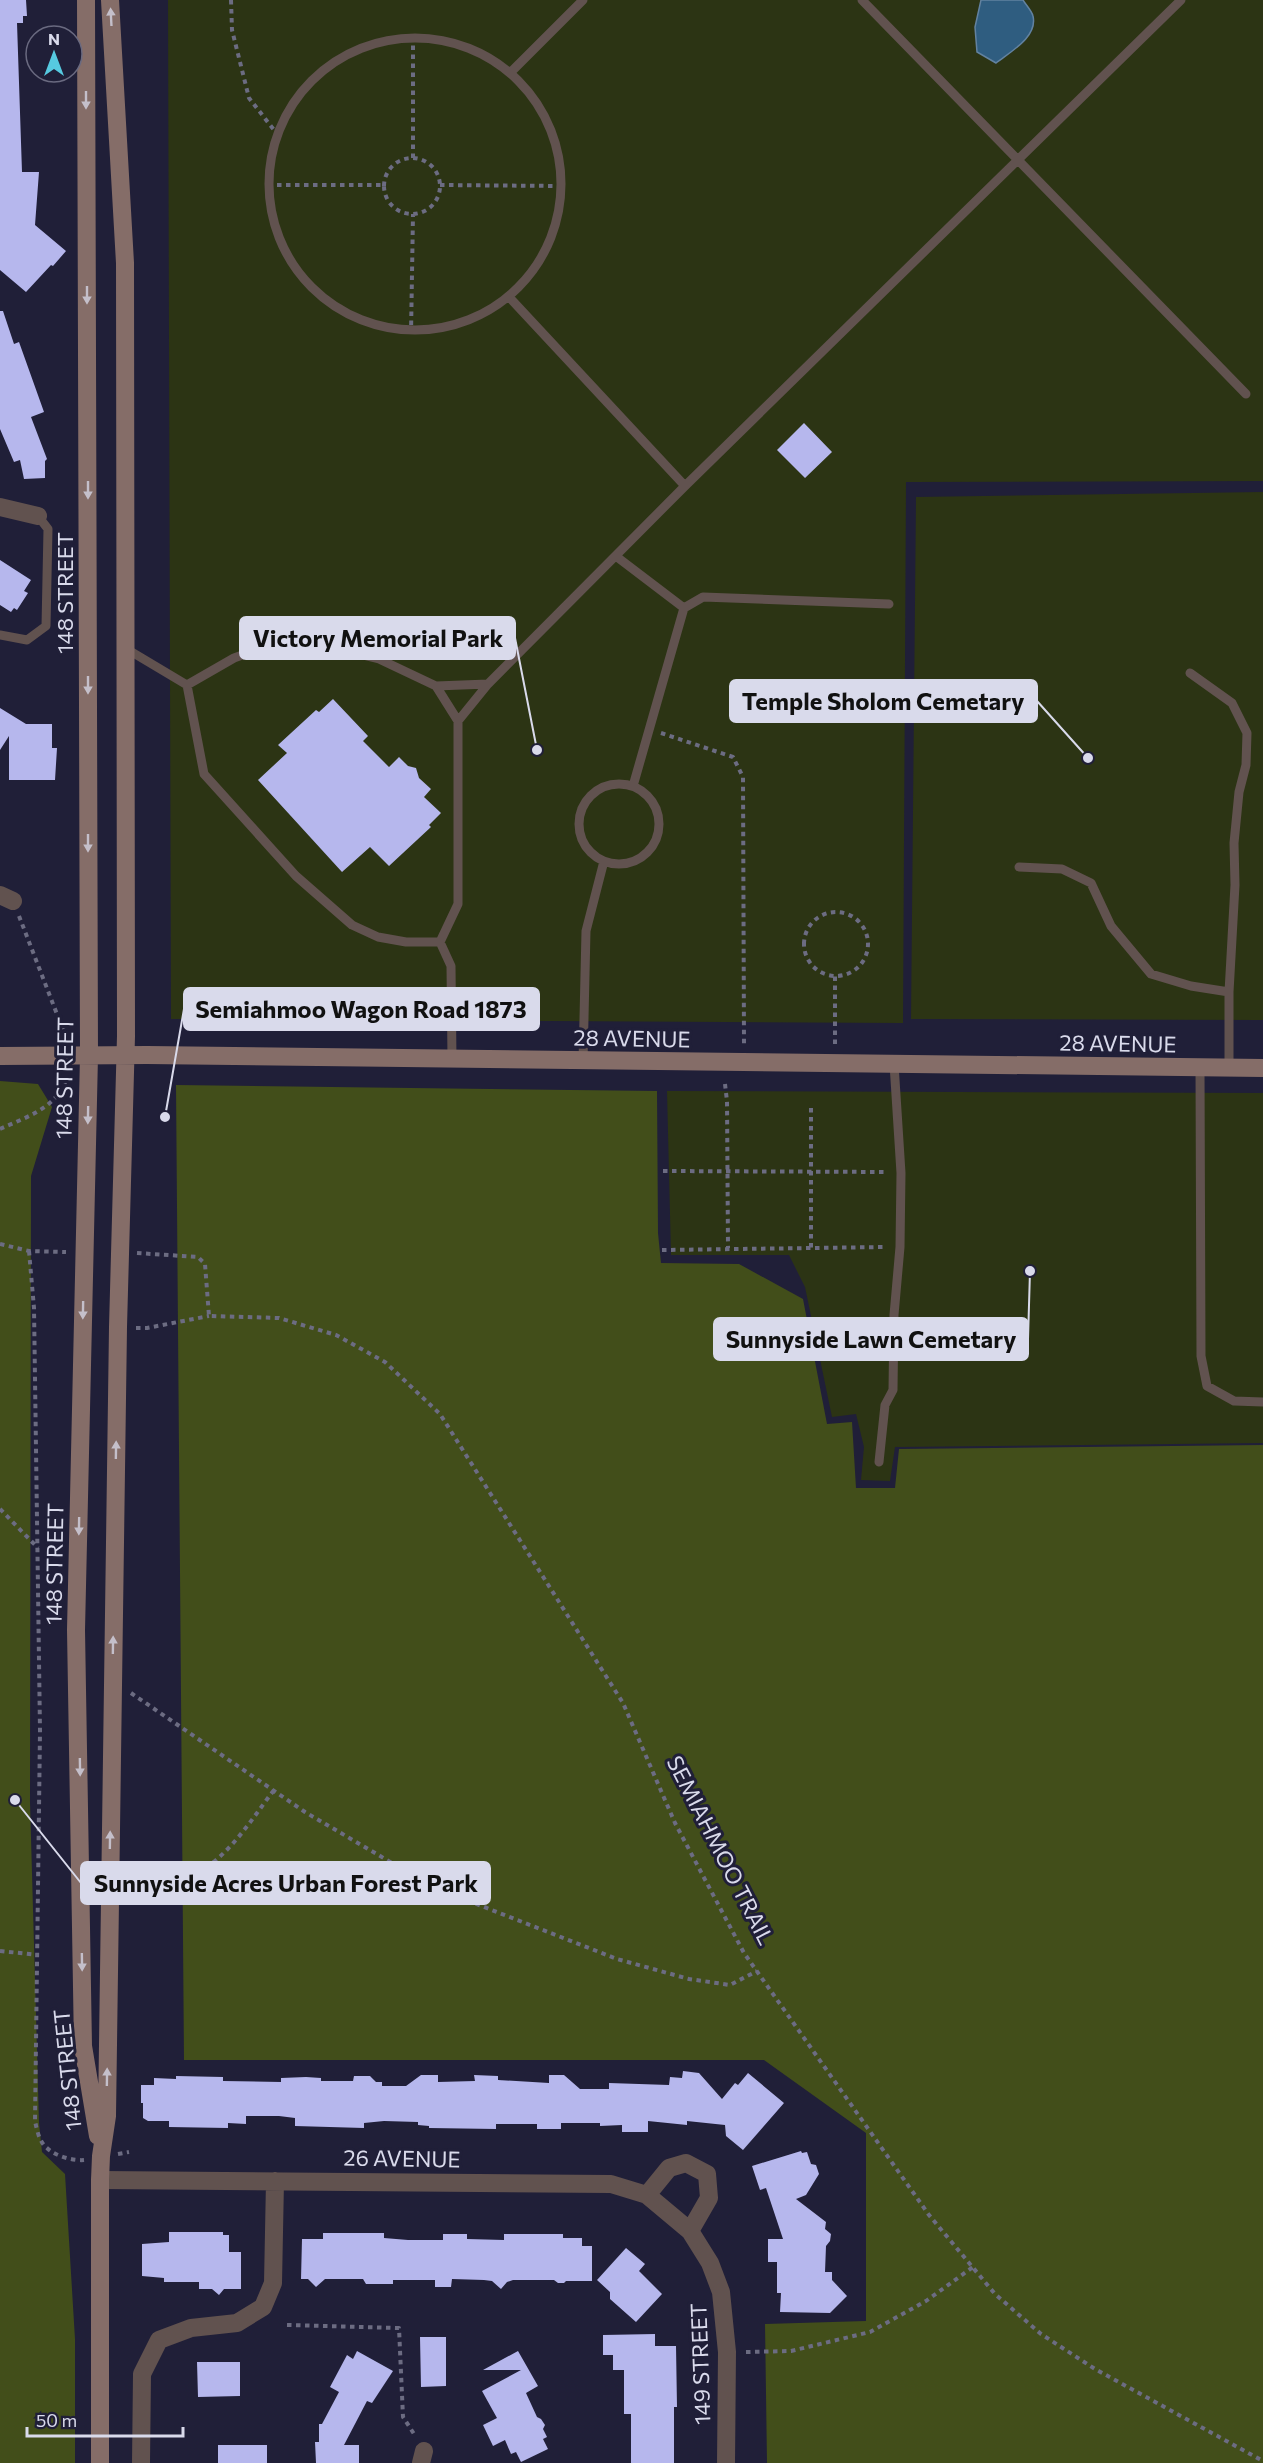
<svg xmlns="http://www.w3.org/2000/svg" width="1263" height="2463" font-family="Commissioner,sans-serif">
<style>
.green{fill:#2c3414}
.forest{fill:#424e1a}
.water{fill:#2f5d80;stroke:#6282a0;stroke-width:1.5}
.building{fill:#b6b7ed}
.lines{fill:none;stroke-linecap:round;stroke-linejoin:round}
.path{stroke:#6c6c82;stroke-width:4;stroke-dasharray:4.5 4.5;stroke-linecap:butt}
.lane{stroke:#61524f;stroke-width:9}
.street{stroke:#61524f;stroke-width:18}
.secondary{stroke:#856d68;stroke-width:18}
.oneway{fill:#c4bfca}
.labels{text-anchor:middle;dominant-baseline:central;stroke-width:6;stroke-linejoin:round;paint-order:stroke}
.street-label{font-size:22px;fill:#d9daeb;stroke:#201f38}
.leader{fill:none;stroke:#d9daeb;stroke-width:2}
.callout-dot{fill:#d9daeb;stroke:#201f38;stroke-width:2}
.callout{fill:#d9daeb;stroke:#d9daeb;stroke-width:2}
.callout-label{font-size:24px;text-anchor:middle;font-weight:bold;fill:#111}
</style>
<rect width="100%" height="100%" fill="#201f38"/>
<path class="green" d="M168,0H1263V481L906,482L903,1023L171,1019Z
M1263,492V1020L911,1019L916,497Z
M667,1091L1263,1093V1443L895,1447L890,1481L861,1480L864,1447L856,1414L832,1417L805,1287L789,1255H671Z"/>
<path class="forest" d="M0,1081L38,1084L52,1107L31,1176L30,1802L39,2123L42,2152L65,2174L75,2339V2463H0Z
M176,1085L657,1091L658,1233L661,1263L739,1264L803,1299L827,1424L852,1422L856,1488H895L899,1449L1263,1445V2463H767L765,2324L866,2321V2133L764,2060H184Z"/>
<path class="water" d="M981,0H1023C1026,5 1032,11 1033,16C1038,37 1010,52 996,63L977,52L975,27Z"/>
<path class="building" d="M0,0H26L27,16H23V23H17L22,172H39L35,225L66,251L53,266L51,265L26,292L0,270Z
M0,311H3L14,344L19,342L44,412L31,417L47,459L45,461V478L24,479L20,460L14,462L0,429Z
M804,423L832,452L805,478L777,450Z
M0,560L31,580L24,591L28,593L17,610L14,608L11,612L0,605Z
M333,699L368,736L363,741L389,767L399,757L408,766L416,768L419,778L431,789L424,797L441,813L429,825L431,827L389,866L370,847L342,872L258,780L287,753L278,745L316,710L319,712Z
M0,708L26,724H52V748H57L55,780H9V736L0,750Z
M683,2071L699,2073L722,2099L735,2083L738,2085L748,2073L784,2103L743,2150L726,2136L725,2125L687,2121V2125L648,2121V2132H622V2125L600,2126V2123H561V2129H537V2124H496V2129L429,2128V2126L418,2125V2122L384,2121L364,2123V2128L295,2126V2118L279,2116H246V2124L228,2123V2128L169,2127V2121H148L143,2118V2103H141V2085H154V2078L176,2079V2076L223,2077V2081L281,2082V2078L306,2077L321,2078V2081H353L354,2076H370L376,2082H382V2086H406L421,2075H438V2082L475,2081L474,2075L498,2076V2080L549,2083V2075H564L580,2089H609V2083L669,2085L670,2077L682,2078Z
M801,2151L802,2153L807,2152L811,2164L816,2165L819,2174L806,2195L796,2199L826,2222L825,2229L831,2234L830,2241L826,2246L825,2272H832V2280L847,2296L830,2313L780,2312L781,2293H777V2262H768V2239H783L766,2188L760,2190L752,2166Z
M169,2232H223V2235H229V2252H241V2289H224L219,2295L212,2289H199V2282H164V2278L142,2276V2244L169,2242Z
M323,2233H384V2238L408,2240H443V2234H467V2239L504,2240V2234H563V2238H582V2246H592V2281H566L564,2283H558L554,2280H513L507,2282L501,2289L492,2281L484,2280L452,2279L451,2287H435V2280H393V2284H366L363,2279H325L316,2287L308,2279H301L302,2239H323Z
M626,2248L645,2264L639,2271L662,2294L636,2322L610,2299V2292L597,2280Z
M655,2334V2346H676L677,2407H674V2463H631V2414H624V2370H613V2355H603V2335Z
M420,2337H446V2386L421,2387Z
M357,2351L393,2371L372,2403L367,2401L344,2445H359V2463H316L315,2442H319V2424H322L339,2392L330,2387L347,2355L353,2359Z
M518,2351L538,2386L526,2393L537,2417L541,2419L545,2425L543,2429L547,2437L543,2439L548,2449L521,2462L516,2452L511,2454L505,2440L493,2446L483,2425L497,2418L482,2391L521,2370H483Z
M197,2362H240V2396L198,2397Z
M218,2445H267V2463H218Z"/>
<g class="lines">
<path class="path" d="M231,0L232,30L249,98L274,130
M413,158V36
M384 186a28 28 0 1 1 56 0a28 28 0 1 1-56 0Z
M268,185H384
M440,185L559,186
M411,334L413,214
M661,733L733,757L743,777L744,1044
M804 944a32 32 0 1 1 64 0a32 32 0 1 1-64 0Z
M19,916L60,1022L67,1035
M835,1044V976
M725,1084L727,1101L728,1248
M811,1108V1248
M0,1129C26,1117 55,1109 66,1080
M663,1171L887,1172
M0,1244L29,1251L66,1252
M662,1250L887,1247
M29,1251L34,1308L40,1731L35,2121C37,2130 39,2142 47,2148C55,2156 73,2161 84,2160
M137,1253L198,1257L205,1264L209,1316L279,1318L336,1335L385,1362L440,1414L623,1703L675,1823L744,1953L929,2215L995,2294L1041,2334L1095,2369L1263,2461
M136,1328H147L209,1316
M0,1509L38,1548
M131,1693L305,1812L433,1887L617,1959L689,1979L730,1985L757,1971
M128,1882C141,1882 156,1883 169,1882C218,1876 247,1825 274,1790
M0,1951L39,1955
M118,2154L129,2152
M287,2325L399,2328L403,2417L416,2437
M746,2352L791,2351L870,2332L926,2301L973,2267"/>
<path class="lane" d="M862,0L1246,394
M269 184a146 146 0 1 1 292 0a146 146 0 1 1-292 0Z
M513,70L583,0
M510,298L685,486
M617,557L684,608L633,786
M684,608L703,597L889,604
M0,635L27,640L46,626L48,529L38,516
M125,648L187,685L234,658L275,643L322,645L379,659L436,686L458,721V904L440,942L451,966L452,1059
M1190,673L1232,703L1247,733L1246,765L1239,792L1234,843L1235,885L1229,992
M187,685L204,774L296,876L352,925L378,937L406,942H440
M436,686L488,684
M458,721L488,684L685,486L1181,0
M579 824a40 40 0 1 1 80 0a40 40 0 1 1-80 0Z
M1019,867L1062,869L1091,883L1111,926L1151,974L1191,986L1229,992V1068
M583,1062L586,931L604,861
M1200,1068L1201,1356L1207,1386L1234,1401L1263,1402
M879,1462L885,1405L893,1390L894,1315L900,1247L901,1173L894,1064"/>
<path class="street" d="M0,507L38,516
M0,895L13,901
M100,2180L611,2184L647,2195L690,2231L710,2263L721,2292L727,2352L726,2463
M647,2195L669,2168L686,2163L707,2174L709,2198L690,2231
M141,2463L142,2374L159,2340L191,2328L237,2323L263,2307L273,2283L275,2181
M421,2463L424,2451"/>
<path class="secondary" d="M86,0L89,1056L76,1630L83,2046L98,2136
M0,1056L147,1055L1263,1068
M100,2463V2180L101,2156L107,2116L118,1327L126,1036L125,263L110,0"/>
</g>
<defs><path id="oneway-solid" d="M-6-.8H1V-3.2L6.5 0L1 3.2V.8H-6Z" transform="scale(1.5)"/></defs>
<g class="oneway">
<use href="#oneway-solid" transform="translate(111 17) rotate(-93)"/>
<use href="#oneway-solid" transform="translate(86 100) rotate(90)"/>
<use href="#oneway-solid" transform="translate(87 295) rotate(90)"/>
<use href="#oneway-solid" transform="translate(88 490) rotate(90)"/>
<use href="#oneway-solid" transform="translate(88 685) rotate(90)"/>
<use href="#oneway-solid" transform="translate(88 843) rotate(90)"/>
<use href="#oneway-solid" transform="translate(88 1115) rotate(91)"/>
<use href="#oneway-solid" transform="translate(83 1310) rotate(91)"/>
<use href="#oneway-solid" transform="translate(116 1450) rotate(-89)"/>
<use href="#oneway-solid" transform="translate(79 1526) rotate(91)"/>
<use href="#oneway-solid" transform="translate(113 1645) rotate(-89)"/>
<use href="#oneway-solid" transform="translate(80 1767) rotate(89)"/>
<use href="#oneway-solid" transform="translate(110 1840) rotate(-89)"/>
<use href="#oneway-solid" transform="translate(82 1962) rotate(89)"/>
<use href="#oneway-solid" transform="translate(107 2077) rotate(-89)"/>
</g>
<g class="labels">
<g class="street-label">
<text transform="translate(64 593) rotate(-90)">148 STREET</text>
<text transform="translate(632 1038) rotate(1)">28 AVENUE</text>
<text transform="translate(1118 1043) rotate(1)">28 AVENUE</text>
<text transform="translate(64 1078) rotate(-89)">148 STREET</text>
<text transform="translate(54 1564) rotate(-89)">148 STREET</text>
<text transform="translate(721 1850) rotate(63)">SEMIAHMOO TRAIL</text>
<text transform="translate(67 2070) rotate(-96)">148 STREET</text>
<text transform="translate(402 2158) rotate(1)">26 AVENUE</text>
<text transform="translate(700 2364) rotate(-92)">149 STREET</text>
</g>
</g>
<path class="leader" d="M537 750L515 638M1088 758L1037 701M165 1117L184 1009M1030 1271L1028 1339M15 1800L81 1883"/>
<g class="callout-dot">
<circle cx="537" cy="750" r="6"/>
<circle cx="1088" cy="758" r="6"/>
<circle cx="165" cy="1117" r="6"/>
<circle cx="1030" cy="1271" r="6"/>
<circle cx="15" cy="1800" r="6"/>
</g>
<g class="callout">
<rect x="240" y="617" width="275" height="42" rx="6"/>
<rect x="730" y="680" width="307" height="42" rx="6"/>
<rect x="184" y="988" width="355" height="42" rx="6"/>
<rect x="714" y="1318" width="314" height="42" rx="6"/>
<rect x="81" y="1862" width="409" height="42" rx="6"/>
</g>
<g class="callout-label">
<text x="378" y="647">Victory Memorial Park</text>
<text x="883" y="710">Temple Sholom Cemetary</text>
<text x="361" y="1018">Semiahmoo Wagon Road 1873</text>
<text x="871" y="1348">Sunnyside Lawn Cemetary</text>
<text x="286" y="1892">Sunnyside Acres Urban Forest Park</text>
</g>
<g transform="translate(54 54)"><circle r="28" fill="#201f38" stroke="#6a6a80" stroke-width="1.5"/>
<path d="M0-4.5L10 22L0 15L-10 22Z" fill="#56c9e0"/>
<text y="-9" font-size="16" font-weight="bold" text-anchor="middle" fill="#d9daeb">N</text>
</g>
<path d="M27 2427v9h156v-9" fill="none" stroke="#d9daeb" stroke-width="3"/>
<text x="36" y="2427" font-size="18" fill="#d9daeb" stroke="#201f38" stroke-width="4.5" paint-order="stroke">50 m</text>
</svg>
